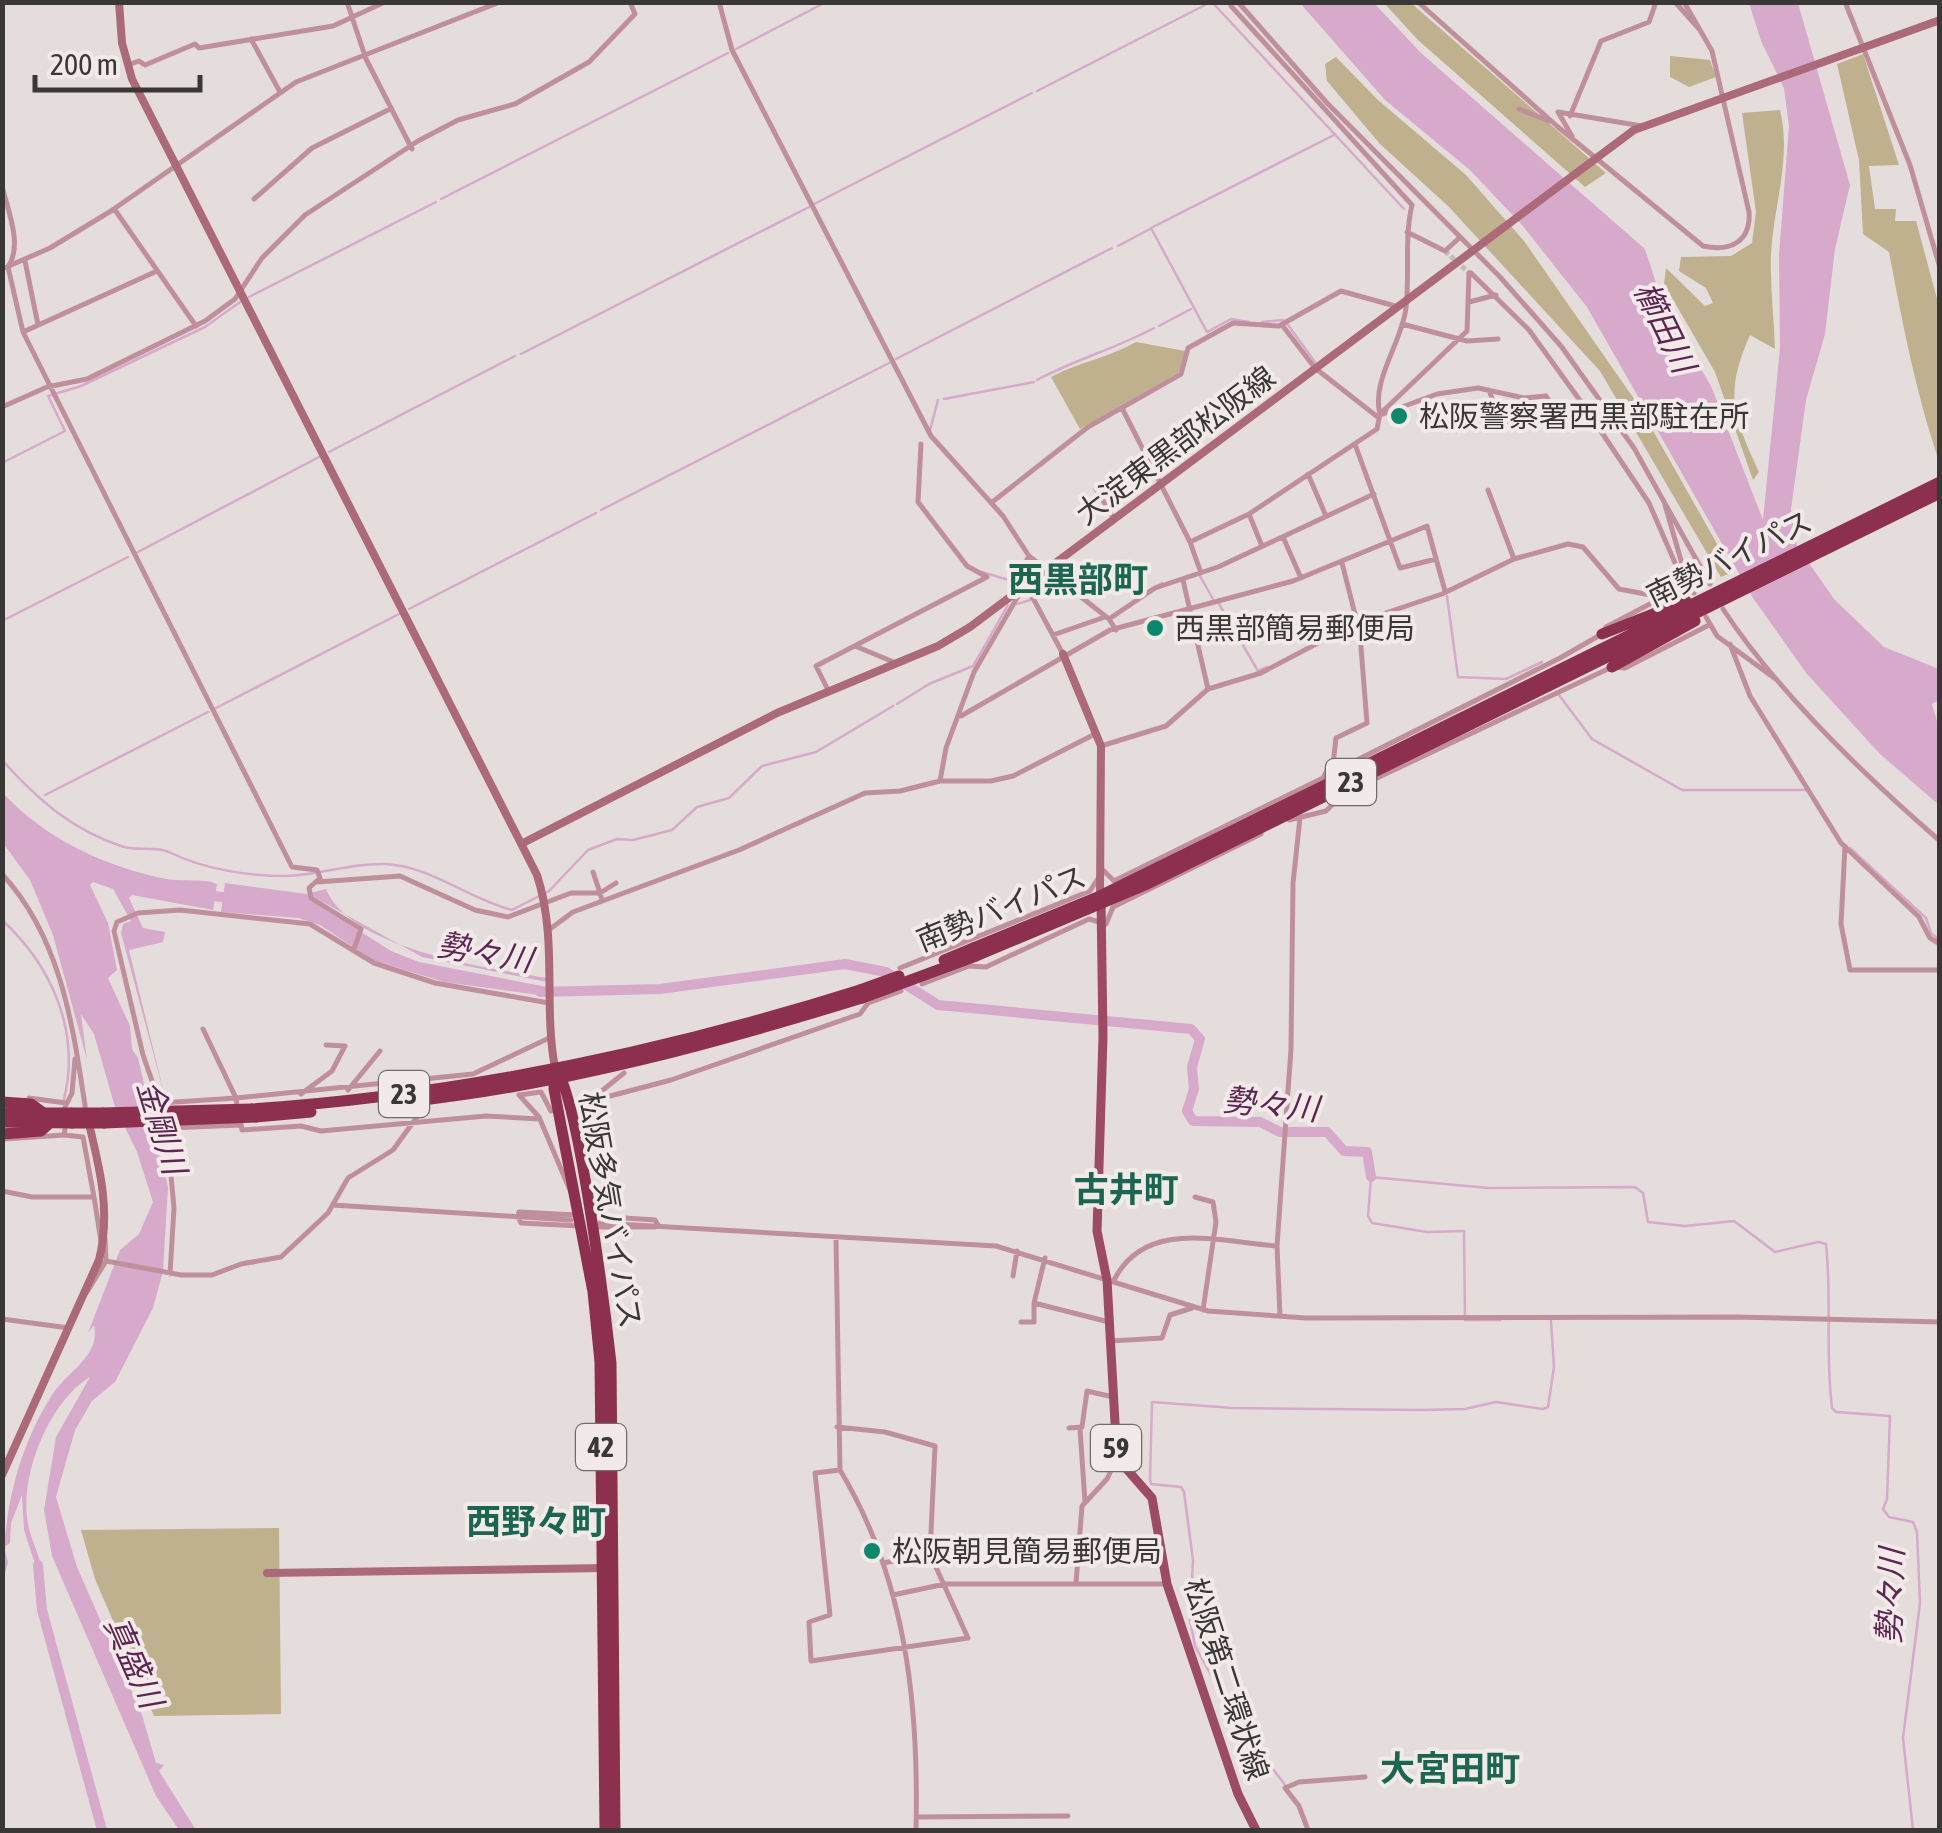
<svg xmlns="http://www.w3.org/2000/svg" width="1942" height="1833" font-family="'Asap Condensed','Noto Sans JP',sans-serif">
<style>
.green{fill:#bfb08e}
.water{fill:#d7a9cb}
.lines{fill:none;stroke-linecap:round;stroke-linejoin:round}
.stream{stroke:#d7a9cb;stroke-width:2.5}
.river{stroke:#d7a9cb;stroke-width:10}
.street-tunnel{stroke:#c3bcbb;stroke-width:5;stroke-dasharray:5 2.5;stroke-linecap:butt}
.street{stroke:#bf909b;stroke-width:5}
.secondary{stroke:#ac697a;stroke-width:8}
.primary{stroke:#9c4b62;stroke-width:9}
.highway{stroke:#8d2f4e;stroke-width:11}
.highway-bridge{stroke:#8d2f4e;stroke-width:11}
.poi-dot{fill:#0a886c;stroke:#f2eae9;stroke-width:4}
.labels{text-anchor:middle;dominant-baseline:central;stroke-width:8;stroke-linejoin:round;paint-order:stroke}
.shield{fill:#f2eae9;stroke:#716d6c;stroke-width:2.5}
.shield-label{font-size:28px;font-weight:bold;fill:#3a3737}
.poi-label{font-size:30px;fill:#3a3737;stroke:#f2eae9;text-anchor:start}
.street-label{font-size:30px;fill:#3a3737;stroke:#f2eae9}
.water-label{font-size:32px;font-style:italic;fill:#5d2652;stroke:#f2eae9}
.quarter-label{font-size:35px;font-weight:bold;fill:#1a6651;stroke:#f2eae9}
</style>
<rect width="100%" height="100%" fill="#e5dddc"/>
<path class="green" d="M1384,3H1411L1606,173L1585,187L1418,40Z
M1863,54L1899,165L1869,166L1875,209H1896L1895,221H1916L1939,306V461C1915,390 1903,325 1889,252L1863,234L1859,160L1837,64Z
M1670,56L1710,60L1716,77L1689,87L1670,77Z
M1336,57L1378,100L1466,175L1524,241L1639,406L1733,572L1721,577L1600,371L1448,206L1380,144L1327,81L1325,64Z
M1780,110C1792,160 1773,206 1771,256C1770,287 1774,318 1775,349L1750,335C1724,394 1733,415 1759,472L1753,480L1715,372L1664,284L1666,268L1705,306L1713,303L1706,288L1679,271L1681,257L1731,256L1752,243L1756,212L1742,113Z
M1136,342L1185,351L1179,372L1080,429L1051,377C1079,362 1108,358 1136,342Z
M279,1528L281,1714L154,1716L95,1579L81,1530Z"/>
<path class="water" d="M1300,3H1374L1421,53L1645,249L1664,307L1711,386L1763,520L1780,348L1779,255L1789,126L1784,88L1761,41L1749,3H1798L1850,185L1835,249L1825,334L1806,400L1791,509L1797,546L1834,599L1884,647L1939,669V700L1932,704L1939,728V805L1880,754L1807,674L1753,598L1587,307L1522,225L1470,170L1385,100Z
M2,792C45,839 104,866 166,879C183,882 204,878 217,884L213,910L132,895L129,898L143,928L165,932L163,942L129,950L166,1101L121,933L123,924L131,921L113,889L93,882L90,885L108,923L117,970L108,978L130,1026L132,1049L138,1058L168,1187L163,1271L153,1308L115,1382L92,1401L75,1430L56,1497L77,1567L142,1715L156,1763L164,1765L159,1771L196,1830H179L156,1796L52,1556L44,1510L56,1437L90,1377C48,1402 15,1483 30,1532C34,1546 41,1559 43,1576H39L24,1530L22,1495L11,1523L10,1543L4,1547L8,1562L3,1581C3,1515 16,1452 52,1395C67,1371 101,1356 94,1325L88,1333L120,1250L139,1234L153,1202L137,1152L115,1107L94,1034L81,1014L87,1060L53,935L30,880L3,843Z
M225,883L307,894L326,889C351,950 489,968 547,978V982L422,957L314,897L308,898L391,951L419,962L547,987L546,996L444,982L373,960L320,925L298,918L221,912Z"/>
<g class="lines">
<path class="stream" d="M1212,2L1404,209
M736,49L826,2
M1037,91L1205,5
M441,199L728,53
M814,204L1032,93
M1118,246L1150,229
M249,297L436,202
M1249,322L1231,319L1207,332L1151,228L1334,135
M1262,322L1283,320
M1288,325L1315,362
M1159,326L1191,309
M521,354L809,207
M896,359L1112,248
M1037,380C1076,359 1115,349 1154,328
M944,399L1034,382
M930,430L938,400
M329,452L515,356
M2,463L65,431L48,396L81,386L205,327L240,302
M601,510L889,363
M136,553L319,457
M982,572L1022,584
M1200,576L1213,599
M1030,586L1051,593L1065,589
M1139,596L1162,583
M1447,596L1458,677L1506,679L1542,662
M1037,598L1050,594
M1017,604L1030,600
M1219,604L1258,671L1267,667
M409,609L596,513
M1358,619L1374,614
M2,621L128,557
M1559,695L1592,739L1682,790H1807
M897,704L929,684L973,666L1008,605
M216,708L399,614
M2,760C38,800 72,830 124,847C139,851 155,846 169,852C203,869 247,876 286,876C319,875 351,863 384,864C429,865 469,899 512,910L549,891L588,850L617,839L633,840L672,830L697,807L729,798L762,766L816,752L893,706
M45,795L208,712
M1850,848L1926,918L1931,933L1940,940
M2,920C51,965 81,1031 64,1099
M1500,1320H1465L1464,1231L1427,1232L1372,1223L1368,1216L1371,1177L1488,1188L1635,1187L1643,1193L1648,1222L1685,1226L1734,1221L1775,1252L1818,1242L1826,1244C1832,1300 1825,1353 1832,1408L1836,1412L1890,1416L1887,1499L1883,1509L1889,1517L1913,1522L1917,1532L1920,1603L1903,1738L1913,1830
M1286,1786L1240,1727L1195,1646L1190,1620L1193,1560L1184,1492L1181,1487L1151,1484L1150,1479L1152,1402L1233,1408L1423,1410L1465,1409L1496,1402L1543,1409L1548,1407L1554,1367L1551,1321"/>
<path class="river" d="M199,894L237,899
M540,992L660,989L845,964L886,972L938,1005L1191,1029L1200,1039L1192,1067L1194,1089L1187,1111L1193,1121L1260,1122L1280,1132H1327L1344,1151L1367,1152L1371,1177
M38,1565L42,1610L102,1830"/>
<path class="street-tunnel" d="M1445,251L1469,273"/>
<path class="street" d="M347,2L366,59L412,149
M719,2L732,50L931,436L1003,516L1029,556L1109,619L1116,630
M1238,2L1327,103L1500,277L1561,346L1634,448L1710,584
M1418,2L1558,127L1703,246C1730,252 1751,242 1749,212L1712,51L1684,2
M1675,2L1700,30
M1845,2L1910,165L1940,268
M1231,6L1412,205C1404,239 1410,273 1406,308C1402,342 1371,381 1380,414
M251,39L280,92
M128,65L139,61L145,65L195,44L199,48L333,26L385,2
M1519,109L1549,121
M1570,116L1601,41L1649,22L1656,2
M1572,136L1558,112L1642,126
M2,186C8,211 23,245 8,267L23,332
M254,199L312,148L390,109
M115,210L196,326
M1407,232L1445,251L1458,239
M25,261L38,325
M2,269L50,248L111,211L296,82L500,2
M157,271L23,332L292,867L317,870L320,878L309,888L311,898L361,929L354,949
M1471,273L1529,330L1584,406L1649,503L1682,579L1694,593
M1469,302L1496,295
M1402,324L1467,341L1498,339
M1282,325L1315,368L1379,418
M1489,390L1501,425L1558,414
M2,407L47,387L87,379L205,321L235,299L262,258L305,215L418,141L458,120L515,104L589,62L635,14L630,2
M1122,408L1190,542L1201,573
M1383,414L1437,394L1478,388L1524,398L1546,396L1560,418
M1356,447L1400,568L1436,559
M1308,474L1326,516
M1096,489L1114,519
M1488,490L1514,559
M991,503L1088,427L1181,374L1188,348L1233,323L1279,326L1341,291L1395,306
M1665,505L1687,581
M1249,514L1262,546
M1283,537L1301,578
M1190,542L1249,514L1377,429L1380,414L1467,331L1469,273
M1029,556L1014,584L1028,589L1063,654
M1342,563L1357,622
M1183,580L1208,689
M1723,609C1778,693 1864,775 1940,841
M1706,617L1717,636L1777,680
M1109,619L1155,588L1218,567L1374,494
M1317,620L1327,639
M1053,635L1105,617
M1730,644L1750,696L1841,843L1919,917L1930,938L1940,944
M855,646L896,663
M828,690L816,666L987,577L967,566L918,502L921,444
M961,716L1110,630L1293,581L1427,526L1445,591
M1101,746L1166,726L1208,689L1261,673L1356,623L1442,594L1514,559L1568,544L1583,547L1619,589L1661,597
M1331,763L1341,768L1560,658L1602,634L1606,627L1688,584
M940,781L946,748L974,672L1021,591
M1331,782L1336,738L1367,723L1359,622
M1289,820L1326,811L1343,794L1612,667L1625,668L1709,625
M1845,846L1841,924L1850,970H1940
M1102,869L1114,881L1323,778L1331,763
M593,872L600,893L616,883
M2,874C62,939 73,1027 86,1112
M317,882L400,876L475,910L508,917L571,893H600L602,900
M550,929L573,912L739,850L865,793L900,791L940,781H991L1013,776L1095,734
M900,968L1090,891L1097,880
M922,984L969,966L986,967L1089,919L1106,924L1113,907L1261,834
M348,1090L380,1051
M301,1094L332,1071L345,1046L326,1045
M519,1095L539,1117L572,1195
M519,1095L541,1092L551,1111L558,1109
M29,1098L66,1103
M593,1098L624,1073
M161,1103L236,1098L203,1029
M65,1107L72,1093L75,1059
M237,1107L236,1098L473,1074L549,1038
M163,1112L143,1055L114,931L117,922L138,913L180,910L310,924L374,963L435,983L549,1003
M240,1118L242,1130L301,1126L321,1131L486,1116L539,1119
M166,1122L174,1208L170,1274
M167,1128L241,1125
M64,1135L83,1137L94,1197
M579,1138L585,1134L591,1101L671,1080L860,1014L868,1003L901,991
M4,1139L64,1135L65,1129
M2,1191L32,1197H94L101,1241
M1195,1197L1213,1202L1216,1222L1203,1310
M333,1205L571,1220
M594,1216L655,1220L658,1225
M518,1217L521,1223L581,1226
M518,1217L519,1212L576,1215
M600,1223L996,1246L1208,1311L1306,1318L1735,1317L1940,1322
M592,1227H655
M836,1238L840,1470C906,1580 919,1704 916,1830
M1045,1258L1034,1303L1109,1322
M106,1261L181,1275H212L241,1264L281,1257L328,1213L348,1178L393,1150L422,1110
M1013,1276L1017,1251
M1114,1280C1146,1218 1220,1242 1277,1246
M87,1292L106,1261L105,1238
M1280,1316L1277,1246L1291,1049L1293,883L1300,818
M2,1319L69,1328
M1021,1322H1034V1303
M1111,1341L1162,1338L1170,1315L1192,1308
M837,1427L885,1432L935,1446L930,1554L968,1638L811,1661L809,1622L830,1615L815,1473L840,1470
M1069,1428L1082,1427L1087,1391L1113,1397
M1080,1429L1085,1502
M883,1563L930,1554
M1076,1583L1082,1506L1107,1479L1117,1458
M893,1595L945,1584H1167
M916,1817L1068,1816
M1308,1830L1299,1806L1285,1788L1299,1782L1365,1777"/>
<path class="secondary" d="M119,2L122,43L132,79L537,875C558,940 543,1003 555,1068
M1063,654L1101,746L1100,896
M523,843L777,713L938,646L970,627L1634,130L1940,20
M2,1475L99,1260C111,1213 100,1169 89,1124
M267,1573L607,1568"/>
<path class="primary" d="M1101,900L1103,1037L1097,1231L1107,1280L1117,1458L1152,1498L1167,1584L1238,1794L1256,1830"/>
<path class="highway" d="M1602,634L1686,601
M1612,667L1695,621
M973,948L1100,896L1940,482
M976,956L1145,885L1940,493
M555,1068C578,1092 606,1318 611,1363L615,1830
M555,1068L554,1089L593,1292L600,1362L605,1830
M414,1101C567,1084 716,1043 862,998
M2,1102L31,1104L45,1114
M252,1109C459,1095 663,1052 860,990
M71,1113H103
M256,1117L311,1112
M72,1123H104
M2,1134L41,1131L50,1123"/>
<path class="highway-bridge" d="M944,960L973,948
M860,990L899,976
M862,998L976,956
M2,1113H71
M103,1113L252,1109
M2,1122L72,1123
M104,1123L256,1117"/>
</g>
<g class="poi-dot">
<circle cx="1399" cy="416" r="10"/>
<circle cx="1155" cy="628" r="10"/>
<circle cx="872" cy="1551" r="10"/>
</g>
<g class="labels">
<g class="shield">
<rect x="1326" y="759" width="50" height="46" rx="8"/>
<rect x="379" y="1071" width="50" height="46" rx="8"/>
<rect x="576" y="1424" width="50" height="46" rx="8"/>
<rect x="1091" y="1425" width="50" height="46" rx="8"/>
</g>
<g class="shield-label">
<text x="1351" y="782">23</text>
<text x="404" y="1094">23</text>
<text x="601" y="1447">42</text>
<text x="1116" y="1448">59</text>
</g>
<g class="poi-label">
<text x="1419" y="416">松阪警察署西黒部駐在所</text>
<text x="1175" y="628">西黒部簡易郵便局</text>
<text x="892" y="1551">松阪朝見簡易郵便局</text>
</g>
<g class="street-label">
<text transform="translate(1175 445) rotate(-37)">大淀東黒部松阪線</text>
<text transform="translate(1729 558) rotate(-26)">南勢バイパス</text>
<text transform="translate(1001 908) rotate(-22)">南勢バイパス</text>
<text transform="translate(611 1210) rotate(80)">松阪多気バイパス</text>
<text transform="translate(1227 1679) rotate(72)">松阪第二環状線</text>
</g>
<g class="water-label">
<text transform="translate(1665 327) rotate(64)">櫛田川</text>
<text transform="translate(485 952) rotate(10)">勢々川</text>
<text transform="translate(1271 1104) rotate(6)">勢々川</text>
<text transform="translate(162 1127) rotate(73)">金剛川</text>
<text transform="translate(1890 1596) rotate(-88)">勢々川</text>
<text transform="translate(134 1662) rotate(66)">真盛川</text>
</g>
<g class="quarter-label">
<text x="1078" y="579">西黒部町</text>
<text x="1126" y="1189">古井町</text>
<text x="536" y="1521">西野々町</text>
<text x="1450" y="1768">大宮田町</text>
</g>
</g>
<rect width="1942" height="1833" fill="none" stroke="#3a3737" stroke-width="10"/>
<path d="M35 75v15h165v-15" fill="none" stroke="#3a3737" stroke-width="5"/>
<text x="50" y="75" font-size="30" fill="#3a3737" stroke="#f2eae9" stroke-width="8" paint-order="stroke">200 m</text>
</svg>
